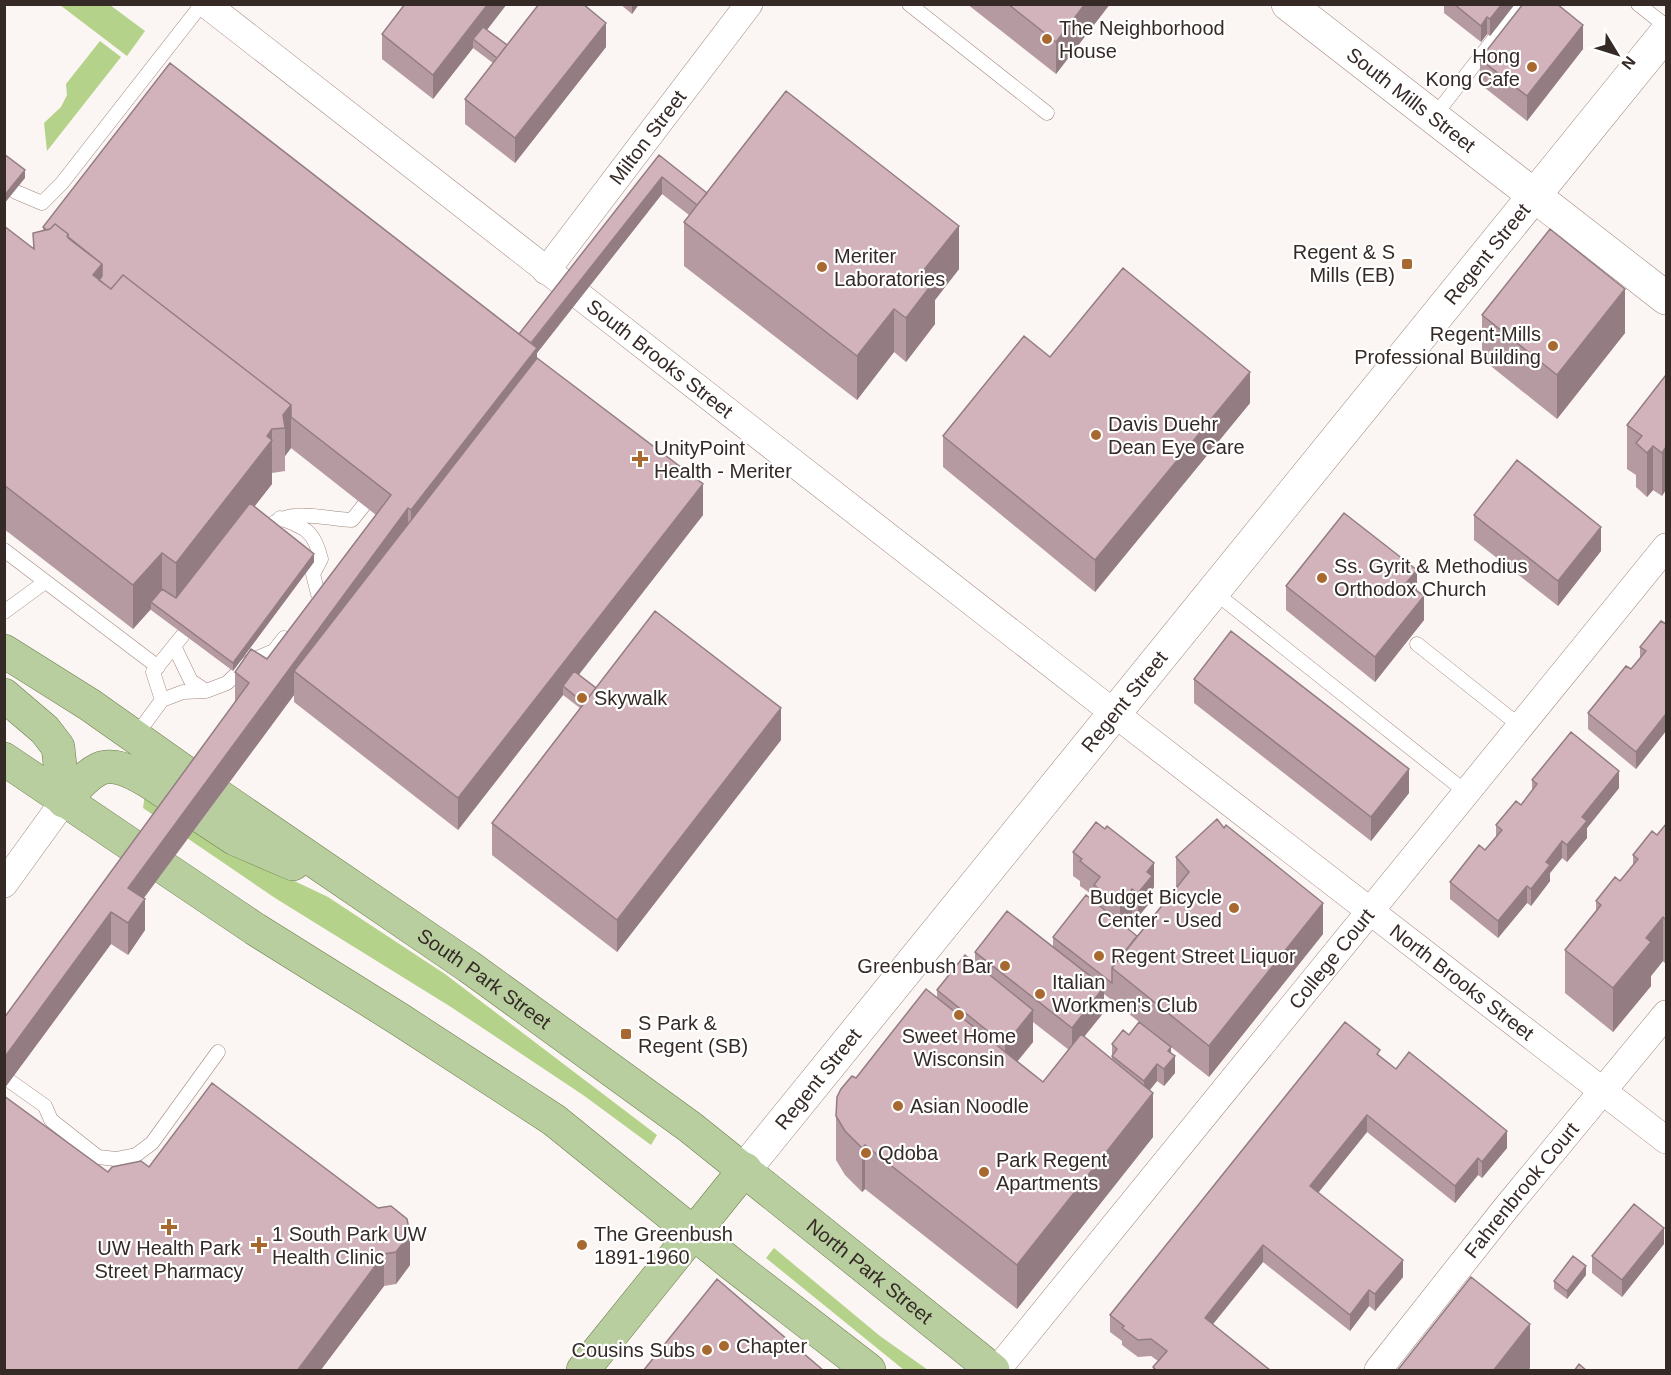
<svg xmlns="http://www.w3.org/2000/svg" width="1671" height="1375" font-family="Arial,sans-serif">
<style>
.green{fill:#b5d28a}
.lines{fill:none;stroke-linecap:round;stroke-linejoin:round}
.service-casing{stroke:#a2877c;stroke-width:15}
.minor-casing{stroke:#a2877c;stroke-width:28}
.tertiary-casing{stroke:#a2877c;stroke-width:34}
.secondary-casing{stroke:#a2877c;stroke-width:34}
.primary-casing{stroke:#6b7f4b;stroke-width:34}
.service{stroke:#fff;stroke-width:14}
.minor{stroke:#fff;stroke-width:27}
.tertiary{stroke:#fff;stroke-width:33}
.secondary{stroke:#fff;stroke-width:33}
.primary{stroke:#b8ce9f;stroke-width:33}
.wall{fill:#b59aa1;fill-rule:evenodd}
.shaded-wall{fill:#937d83}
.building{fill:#d2b3bb;stroke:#937d83;stroke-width:1.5}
.poi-dot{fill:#a7692f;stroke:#fff;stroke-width:2}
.labels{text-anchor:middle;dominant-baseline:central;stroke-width:4.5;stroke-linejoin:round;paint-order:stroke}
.poi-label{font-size:20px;fill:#352a26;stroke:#fff;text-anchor:start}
.street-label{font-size:20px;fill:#352a26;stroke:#fff}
</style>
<rect width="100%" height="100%" fill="#fbf5f3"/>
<path class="green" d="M60,5H110L145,31L127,56Z
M100,41L121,57L47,151L44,123L61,107L67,95L66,84Z
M145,794L246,858L328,897L445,974L657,1135L651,1145L583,1095L451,1007L275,898L143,808Z
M774,1248L880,1336L928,1370H904L766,1258Z"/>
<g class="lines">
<defs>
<path id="service" d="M909,4L1047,113
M1638,4L1666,26
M1433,118L1521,4
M4,182L16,192L42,203L62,183L202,4
M280,518C306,528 314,531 321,559L313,574L318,594
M269,526C294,507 323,519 352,520L364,505
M4,550L158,667
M1213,591L1466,792
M4,612L45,582
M1417,644L1520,726
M174,646L191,681L206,691
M162,700L153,672L183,635
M134,738L162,700L183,692L206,691L227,683L250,661L274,651L284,638
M4,1077L45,1106L51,1120L98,1157L116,1159L136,1155L152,1143L218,1052"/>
<g id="minor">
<path id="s1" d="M206,4L1114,713L1666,1140"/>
<path id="s2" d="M546,271L749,4"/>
<path d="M4,884L64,801"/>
<path id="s3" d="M997,1370L1666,547"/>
<path id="s4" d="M1378,1370L1506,1208L1666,1014"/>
</g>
<g id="tertiary">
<path id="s5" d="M1288,4L1666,298"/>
</g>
<g id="secondary">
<path id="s6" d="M745,1169L1666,33"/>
</g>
<g id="primary">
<path d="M4,651L90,705L199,782"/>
<path d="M4,695L45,730L58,747L64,801"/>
<path d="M4,759L146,855"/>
<path id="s7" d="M219,796L468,966L690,1127L993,1370"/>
<path d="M64,801C74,790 86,775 99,769C123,758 164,792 183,805"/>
<path d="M203,818L235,839L293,864"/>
<path d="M166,869L255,929L399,1019L554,1120L733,1265L869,1370"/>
<path d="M583,1370L745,1169"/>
</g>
</defs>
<use href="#service" class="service-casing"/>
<use href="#minor" class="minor-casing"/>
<use href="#tertiary" class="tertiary-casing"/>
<use href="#secondary" class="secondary-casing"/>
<use href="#primary" class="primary-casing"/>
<use href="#service" class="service"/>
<use href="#minor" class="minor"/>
<use href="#tertiary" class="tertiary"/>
<use href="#secondary" class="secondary"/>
<use href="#primary" class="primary"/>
</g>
<path class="wall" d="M620,4H639L632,14Z
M967,4H1110L1056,74Z
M1444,4H1515L1490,36L1487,34L1481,42L1444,13Z
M487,30L507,45L606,47L515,163L465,124V99L493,63L473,48L433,99L382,59V34Z
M1583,49L1527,121L1480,84V59Z
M659,155L707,193L959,269L935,300V324L906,362L894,352L857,400L684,266V222L689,215L662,194L537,353V358L703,515L578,675L596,688L781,740L617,952L492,855V823L580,708L563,695L458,830L294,702V695L144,898L145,930L128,955L111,944L4,1089V1018L235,702V672L267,659L376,515L291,448L285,456V471L272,473V484L254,507L314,562L233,671L151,610V609L133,629L4,529V226L33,248V233L43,230V227L519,334Z
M1482,315L1625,333L1557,419L1482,359Z
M1050,357L1250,403L1095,592L943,467V436Z
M1666,375L1662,496L1653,490L1647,497L1636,487V475L1627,469V425Z
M1474,515L1601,551L1558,606L1474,540Z
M1286,586L1417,591L1424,620L1375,682L1286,610Z
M1666,624V731L1636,769L1588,729V713L1631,669L1640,658V647Z
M1194,679L1409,793L1371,841L1194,703Z
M1532,780L1619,788L1587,828V838L1567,862L1562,858L1550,873V881L1531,906L1527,903L1498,938L1450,899V882L1485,850L1496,837V825L1521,805L1532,791Z
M1666,824V964L1663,961L1651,976V986L1613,1032L1565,993V950L1596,912V901L1620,881L1633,866V855L1657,835Z
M1224,828L1323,934L1209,1077L1171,1047V1053L1175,1073L1164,1086L1157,1081L1150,1090L1153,1137L1017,1309L865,1189L862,1192L845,1175L836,1160V1116L856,1078L937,998V990L975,964V952L1053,947V937L1094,901V896L1080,886V881L1073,876V852L1154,887L1152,890V900L1138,917L1132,913L1123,925L1137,936L1176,887V857ZM1104,994L1148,1029L1129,1035L1112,1044V1059L1084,1036L1104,1012ZM1033,1022L1069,1050L1043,1082L1017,1062L1033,1042Z
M1380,1056L1396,1069L1507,1148L1482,1178L1478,1175L1455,1203L1367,1132L1318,1193L1403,1277L1375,1311L1369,1306L1350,1331L1263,1262L1213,1324L1271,1371H1153V1367L1158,1361L1151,1356L1138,1357L1122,1345V1341L1110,1332V1315Z
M149,1167L378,1208L410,1265L396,1284L384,1286L320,1371H4L108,1172Z
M1664,1244L1622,1297L1592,1273V1256Z
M1586,1275L1567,1299L1554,1289V1281Z"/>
<path class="shaded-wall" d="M488,4H507L477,43L473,39V48L433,99V75Z
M632,4H639L632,14Z
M1085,4H1110L1056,74V42Z
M1502,4H1515L1490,36V19Z
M1487,17V34L1481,42V26Z
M606,23V47L515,163V138Z
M1583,25V49L1527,121V96Z
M25,170V178L4,204V196Z
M662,177V194L537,353V380L411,542V510L524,353Z
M959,226V269L935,300V324L906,362V318L923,271Z
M102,264V294L93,275Z
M1625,289V333L1557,419V375Z
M894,309V352L857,400V356Z
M1250,372V403L1095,592V560Z
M291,405V448L285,456V428L283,415Z
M272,429V484L176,607V563Z
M1653,446V490L1647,497V453Z
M1666,447V490L1662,496V453Z
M703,484V515L567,690L563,686V695L458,830V798Z
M408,508V539L294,671V695L128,919V888Z
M1601,527V551L1558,606V581Z
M162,553V597L151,602V609L133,629V585Z
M314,554V562L233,671V663Z
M1417,570V595L1406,583Z
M1424,596V620L1375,682V657Z
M781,708V740L617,952V920Z
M1666,714V731L1636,769V752Z
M1409,769V793L1371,841V817Z
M1619,771V788L1587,828V838L1567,862V845L1582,817Z
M1562,841V858L1550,873V881L1531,906V889L1546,862Z
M1154,863V887L1152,890V900L1138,917V893L1147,872Z
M1527,886V903L1498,938V921Z
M1132,889V913L1120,930V905Z
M145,899V930L128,955V923Z
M1323,903V934L1209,1077V1046Z
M111,912V944L4,1089V1058Z
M1663,917V961L1651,976V986L1613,1032V988L1646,938Z
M1104,987V1012L1072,1052V1028Z
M1033,1010V1042L1005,1076V1045Z
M1171,1047V1060L1175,1056V1073L1164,1086V1069L1168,1051Z
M1157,1064V1081L1144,1097V1081Z
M1153,1093V1137L1017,1309V1265Z
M1367,1115V1132L1310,1203V1186Z
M1507,1131V1148L1482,1178V1162Z
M865,1145V1189L862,1192V1148Z
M1478,1158V1175L1455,1203V1186Z
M1664,1228V1244L1622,1297V1280Z
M410,1234V1265L396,1284V1252Z
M1263,1245V1262L1205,1334V1318Z
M384,1254V1286L320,1371H297Z
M1403,1260V1277L1375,1311V1294Z
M1586,1266V1275L1567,1299V1291Z
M1369,1290V1306L1350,1331V1315Z
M1530,1324V1368L1528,1371H1493Z"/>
<path class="building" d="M405,4H488L433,75L382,34Z
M539,4H583L606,23L515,138L465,99Z
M1008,4H1085L1056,42Z
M1454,4H1502L1490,19L1487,17L1481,26Z
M1523,4H1557L1583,25L1527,96L1480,59Z
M483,27L507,45L497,58L473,39Z
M170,63L537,348L411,510L408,508L128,888L145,899L128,923L111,912L4,1058V1018L249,683L235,672L251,649L267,659L391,495L291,417V405L123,275L111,289L99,280L102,276V264L68,238V234L55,224L50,229L47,230L43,227Z
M786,91L959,226L923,271L935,280L906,318L894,309L857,356L684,222Z
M4,154L25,170L4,196Z
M659,155L707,193L697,205L662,177L531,343L519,334Z
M55,224L68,234L67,236L102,264L93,275L111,289L123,275L291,405L283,415L285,428L272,429L267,436L272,440L176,563L162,553L133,585L4,485V226L34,249L33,233L50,229Z
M1550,229L1625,289L1557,375L1482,315Z
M1123,268L1250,372L1095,560L943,436L1024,336L1050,357Z
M537,358L703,484L458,798L294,671Z
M1666,375V447L1662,453L1653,446L1647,453L1636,443L1642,436L1627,425Z
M1517,460L1601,527L1558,581L1474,515Z
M250,503L314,554L233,663L151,602L162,589L176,598Z
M1344,513L1417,570L1406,583L1424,596L1375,657L1286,586Z
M655,611L781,708L617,920L492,823Z
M1661,621L1666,624V714L1636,752L1588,713L1626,666L1631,669L1646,651L1640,647Z
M1231,631L1409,769L1371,817L1194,679Z
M574,671L596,688L584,703L563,686Z
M1571,732L1619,771L1582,817L1587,821L1567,845L1562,841L1546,862L1550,865L1531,889L1527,886L1498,921L1450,882L1479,845L1485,850L1502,830L1496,825L1516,801L1521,805L1537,784L1532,780Z
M1217,819L1224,828L1226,825L1323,903L1209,1046L1112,968L1189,872L1176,857Z
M1096,822L1105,829L1107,826L1154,863L1147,872L1152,876L1138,893L1132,889L1120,905L1094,885L1100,877L1080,861L1082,859L1073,852Z
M1666,824V920L1663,917L1646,938L1651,942L1613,988L1565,950L1601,905L1596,901L1615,877L1620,881L1638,859L1633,855L1652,831L1657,835Z
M1086,895L1137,936L1112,968V983L1053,937Z
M1007,911L1104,987L1072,1028L975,952Z
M965,955L1033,1010L1005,1045L937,990Z
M926,989L1043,1082L1081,1034L1153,1093L1017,1265L865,1145L862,1148L845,1131L836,1116L837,1097L841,1089L852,1076L856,1078Z
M1139,1022L1171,1047L1168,1051L1175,1056L1164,1069L1157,1064L1144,1081L1112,1056L1117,1049L1112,1044L1123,1030L1129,1035Z
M1345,1022L1380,1050L1377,1054L1396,1069L1409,1052L1507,1131L1482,1162L1478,1158L1455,1186L1367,1115L1310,1186L1403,1260L1375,1294L1369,1290L1350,1315L1263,1245L1205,1318L1271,1371H1157L1153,1367L1167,1351L1151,1339L1138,1340L1122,1328L1124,1326L1110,1315Z
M212,1083L378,1208L391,1206L407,1219L410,1234L396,1252L384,1254L297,1371H4V1096L108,1172L112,1167L141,1161L149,1167Z
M1634,1204L1664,1228L1622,1280L1592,1256Z
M1573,1256L1586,1266L1567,1291L1554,1281Z
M1471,1277L1530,1324L1493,1371H1397Z
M717,1279L824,1371H643Z
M1579,1364L1587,1371H1574Z"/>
<g class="poi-dot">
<circle cx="1047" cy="39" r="6"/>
<circle cx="1532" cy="67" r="6"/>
<rect x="1401" y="258" width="12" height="12" rx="3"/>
<circle cx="822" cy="267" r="6"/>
<circle cx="1553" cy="346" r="6"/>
<circle cx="1096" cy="435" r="6"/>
<path d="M637 450h6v6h6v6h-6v6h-6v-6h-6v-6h6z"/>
<circle cx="1322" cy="578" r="6"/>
<circle cx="582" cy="698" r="6"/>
<circle cx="1234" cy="908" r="6"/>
<circle cx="1099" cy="956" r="6"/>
<circle cx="1005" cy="966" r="6"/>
<circle cx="1040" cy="994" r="6"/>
<circle cx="959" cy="1015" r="6"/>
<rect x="620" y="1028" width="12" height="12" rx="3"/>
<circle cx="898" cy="1106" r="6"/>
<circle cx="866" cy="1153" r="6"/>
<circle cx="984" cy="1172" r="6"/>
<path d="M166 1218h6v6h6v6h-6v6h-6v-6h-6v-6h6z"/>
<path d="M256 1236h6v6h6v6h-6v6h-6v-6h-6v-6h6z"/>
<circle cx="582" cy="1245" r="6"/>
<circle cx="724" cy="1346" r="6"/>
<circle cx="707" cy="1350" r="6"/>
</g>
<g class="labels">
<g class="poi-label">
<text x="1059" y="28">The Neighborhood<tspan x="1059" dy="23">House</tspan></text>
<text x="1520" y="56" text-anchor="end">Hong<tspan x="1520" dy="23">Kong Cafe</tspan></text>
<text x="1395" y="252" text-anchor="end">Regent &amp; S<tspan x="1395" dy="23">Mills (EB)</tspan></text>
<text x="834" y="256">Meriter<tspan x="834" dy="23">Laboratories</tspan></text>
<text x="1541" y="334" text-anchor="end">Regent-Mills<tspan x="1541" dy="23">Professional Building</tspan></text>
<text x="1108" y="424">Davis Duehr<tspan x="1108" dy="23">Dean Eye Care</tspan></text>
<text x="654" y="448">UnityPoint<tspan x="654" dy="23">Health - Meriter</tspan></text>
<text x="1334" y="566">Ss. Gyrit &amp; Methodius<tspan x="1334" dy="23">Orthodox Church</tspan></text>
<text x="594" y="698">Skywalk</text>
<text x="1222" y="897" text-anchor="end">Budget Bicycle<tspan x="1222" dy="23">Center - Used</tspan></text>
<text x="1111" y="956">Regent Street Liquor</text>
<text x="993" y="966" text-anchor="end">Greenbush Bar</text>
<text x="1052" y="982">Italian<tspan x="1052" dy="23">Workmen's Club</tspan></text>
<text x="638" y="1023">S Park &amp;<tspan x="638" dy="23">Regent (SB)</tspan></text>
<text x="959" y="1036" text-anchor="middle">Sweet Home<tspan x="959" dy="23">Wisconsin</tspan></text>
<text x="910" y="1106">Asian Noodle</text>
<text x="878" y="1153">Qdoba</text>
<text x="996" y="1160">Park Regent<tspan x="996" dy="23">Apartments</tspan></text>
<text x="272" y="1234">1 South Park UW<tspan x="272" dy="23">Health Clinic</tspan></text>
<text x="594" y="1234">The Greenbush<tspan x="594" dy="23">1891-1960</tspan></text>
<text x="169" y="1248" text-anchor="middle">UW Health Park<tspan x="169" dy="23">Street Pharmacy</tspan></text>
<text x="736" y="1346">Chapter</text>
<text x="695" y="1350" text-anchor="end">Cousins Subs</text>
</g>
<g class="street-label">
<text stroke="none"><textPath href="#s5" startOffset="156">South Mills Street</textPath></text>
<text stroke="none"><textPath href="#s2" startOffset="168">Milton Street</textPath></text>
<text stroke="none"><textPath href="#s6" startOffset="1178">Regent Street</textPath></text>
<text stroke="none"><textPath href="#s1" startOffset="576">South Brooks Street</textPath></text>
<text stroke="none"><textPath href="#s6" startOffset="602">Regent Street</textPath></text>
<text stroke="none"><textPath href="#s3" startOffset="530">College Court</textPath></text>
<text stroke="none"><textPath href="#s7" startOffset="322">South Park Street</textPath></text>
<text stroke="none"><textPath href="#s1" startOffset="1592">North Brooks Street</textPath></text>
<text stroke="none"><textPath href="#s6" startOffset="116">Regent Street</textPath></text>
<text stroke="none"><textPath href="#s4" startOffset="230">Fahrenbrook Court</textPath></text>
<text stroke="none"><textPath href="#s7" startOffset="806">North Park Street</textPath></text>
</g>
</g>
<rect width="1671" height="1375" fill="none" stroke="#352a26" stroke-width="12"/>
<g transform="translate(1617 54) rotate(128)" stroke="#ffffff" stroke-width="4.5" paint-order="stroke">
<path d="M0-4.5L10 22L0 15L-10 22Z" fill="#352a26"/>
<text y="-9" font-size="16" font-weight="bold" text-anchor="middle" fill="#352a26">N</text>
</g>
</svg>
